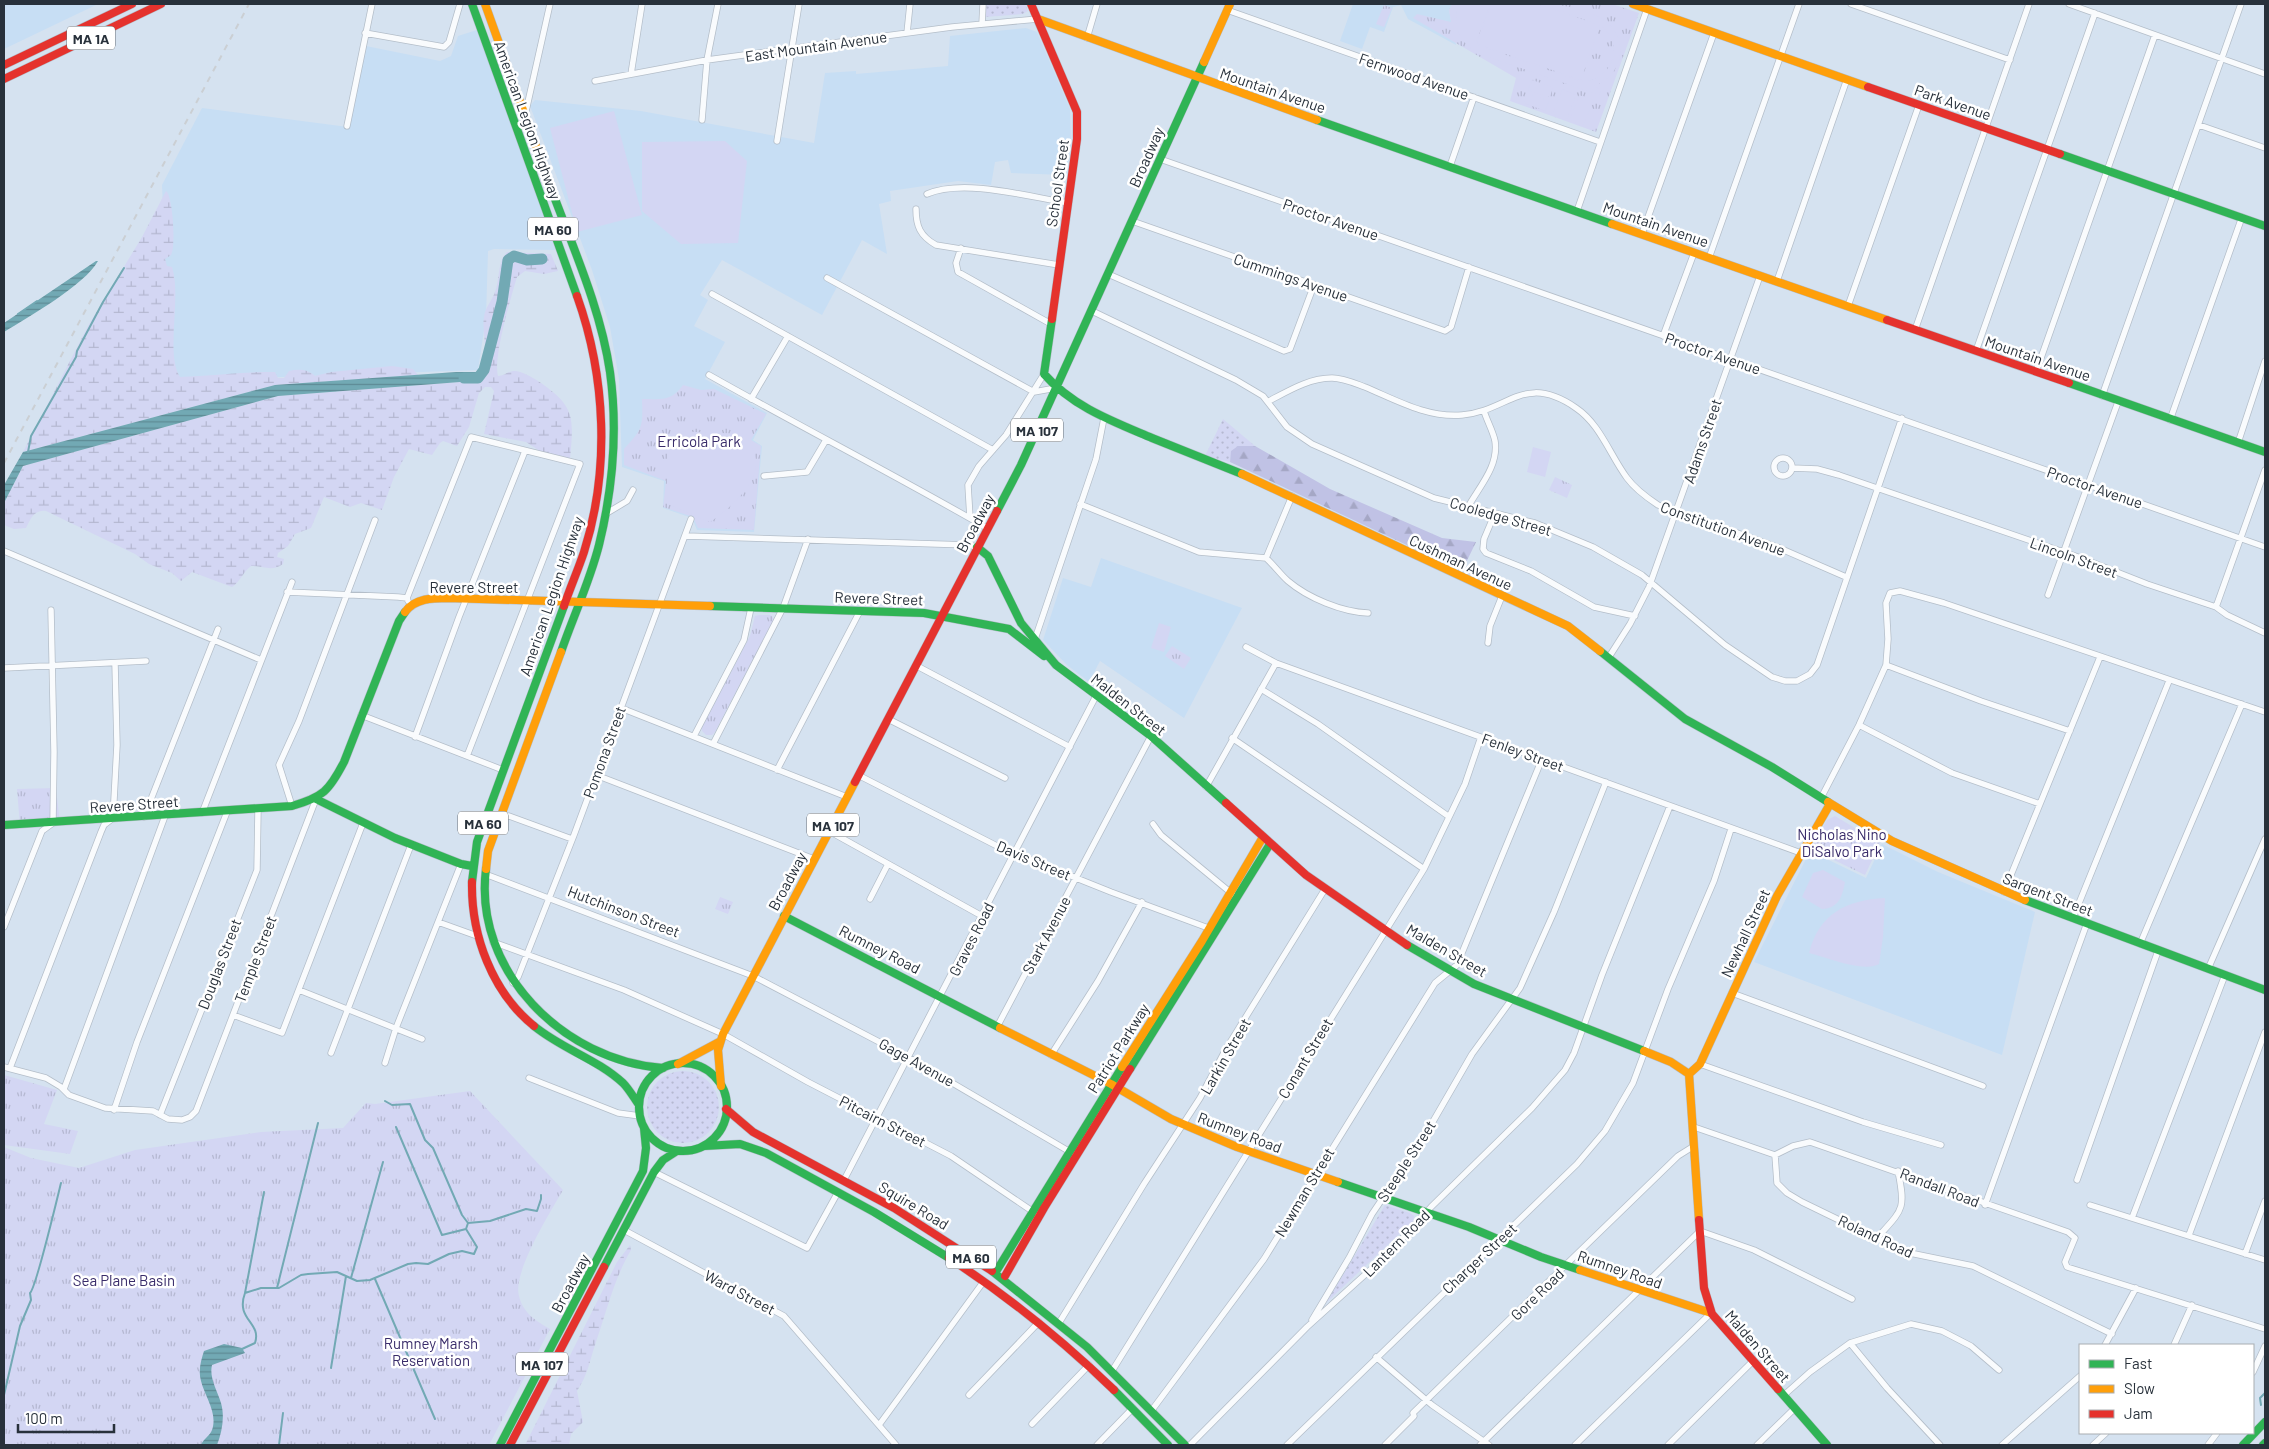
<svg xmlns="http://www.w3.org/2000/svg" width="2269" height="1449" font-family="Barlow,sans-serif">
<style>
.built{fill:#c7def4}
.grass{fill:url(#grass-dots)}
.forest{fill:url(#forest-firs)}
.wetland{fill:url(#wetland-marsh)}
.park{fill:url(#park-tufts)}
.garden{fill:#d3d6f3}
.water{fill:url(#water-rules)}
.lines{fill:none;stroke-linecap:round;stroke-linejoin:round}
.stream{stroke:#72a9b4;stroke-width:2}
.river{stroke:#72a9b4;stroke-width:11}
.street-casing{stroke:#b4bec9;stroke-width:7}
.fast-casing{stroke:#b4bec9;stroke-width:9}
.slow-casing{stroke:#b4bec9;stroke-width:9}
.jam-casing{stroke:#b4bec9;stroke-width:9}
.street{stroke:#f9fbfd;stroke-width:5.5}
.fast{stroke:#30b455;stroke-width:8}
.slow{stroke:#ff9f0a;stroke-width:8}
.jam{stroke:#e5322d;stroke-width:8}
.rail{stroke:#cbcfd3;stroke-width:2;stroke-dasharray:6 6;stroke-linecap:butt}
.labels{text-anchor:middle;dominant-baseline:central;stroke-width:5;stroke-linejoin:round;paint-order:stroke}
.shield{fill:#fff;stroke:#686f76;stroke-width:1}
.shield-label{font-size:14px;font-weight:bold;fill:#28313b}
.street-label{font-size:15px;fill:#28313b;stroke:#fff}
.park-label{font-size:15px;fill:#392c6a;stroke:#fff}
</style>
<defs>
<pattern id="grass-dots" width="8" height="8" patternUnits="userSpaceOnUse" patternTransform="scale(1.25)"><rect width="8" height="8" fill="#d3d6f3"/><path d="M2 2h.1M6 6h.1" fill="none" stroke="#b5b8d1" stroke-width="1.8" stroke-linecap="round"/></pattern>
<pattern id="forest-firs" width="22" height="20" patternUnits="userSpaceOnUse" patternTransform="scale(1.25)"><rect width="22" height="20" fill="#c0c2e5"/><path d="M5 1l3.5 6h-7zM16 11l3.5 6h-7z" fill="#a5a7c5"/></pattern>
<pattern id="wetland-marsh" width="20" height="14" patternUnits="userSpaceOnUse" patternTransform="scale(1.25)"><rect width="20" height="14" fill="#d3d6f3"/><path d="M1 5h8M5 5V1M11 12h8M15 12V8" fill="none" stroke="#b5b8d1"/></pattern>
<pattern id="park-tufts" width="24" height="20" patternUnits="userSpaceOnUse" patternTransform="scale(1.25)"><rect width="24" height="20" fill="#d3d6f3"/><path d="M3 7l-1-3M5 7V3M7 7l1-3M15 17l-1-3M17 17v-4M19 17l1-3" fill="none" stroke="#b5b8d1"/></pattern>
<pattern id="water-rules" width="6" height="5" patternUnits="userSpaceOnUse" patternTransform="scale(1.25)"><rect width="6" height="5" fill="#72a9b4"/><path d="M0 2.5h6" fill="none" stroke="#5e8a94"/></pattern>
</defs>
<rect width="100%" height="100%" fill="#d5e2f0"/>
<path class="built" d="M4,4H98L4,49Z
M1353,4H1452L1449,10L1456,45L1408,19L1401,5L1393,7L1384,32L1370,27L1362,49L1340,41Z
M1026,28L1037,32L1070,109L1071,143L1066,175L1011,173L1008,160L995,162L991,185L958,181L890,191L891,201L879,204L887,254L862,240L822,315L722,260L700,295L708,300L694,326L725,342L705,379L767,413L753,440L762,446L754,532L697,530L692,518L663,508L664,481L622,467L619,379L610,327L592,270L530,106L535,100L641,111L814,143L825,73L856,71V74L948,66L950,36Z
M477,30L557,250L494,249L488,251L486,317L478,370L170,381L162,185L202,108L348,127L366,46L440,61L451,56L458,36Z
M1101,558L1242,608L1184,718L1100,661L1089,682L1067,665L1043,640L1063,578L1091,587Z
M1882,844L1938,872L2035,912L2002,1055L1754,962L1810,851L1866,878Z"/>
<path class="grass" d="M985,4H1025L1028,11L1023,14L985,17Z
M1223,419L1255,446C1239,446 1231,445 1230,462L1205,456Z
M647 1107a36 36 0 1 1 72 0a36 36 0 1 1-72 0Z
M1385,1205L1410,1213L1414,1216L1413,1221L1326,1303Z"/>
<path class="forest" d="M1238,446H1255L1330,489L1442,538L1476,542L1462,571L1230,462L1231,451Z"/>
<path class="wetland" d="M166,191C173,196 176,247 171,255L165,259L167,266L172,267C182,298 165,353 180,377C210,376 240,372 270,372H275L278,378H284L289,371C299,369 307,369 315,376L331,372L392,366L413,369L418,375L275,385L23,452L88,326L142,237Z
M507,252L551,254L558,271L544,274L525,271L517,277C511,297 493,358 498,376C504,376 507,372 513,371C520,370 532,377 538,381C575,406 574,416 570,459L546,455L526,442L484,434L494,391L491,387H485L479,393L469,427L457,446L443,441L440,443L432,455L409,449L394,477L382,510L361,503L350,507L324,497L311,528L295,534L288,546L278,553L277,557L284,559L283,564C272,572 264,566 251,566C243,572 240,582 232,587L192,572L181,581L172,573L149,564L135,554L46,511C34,509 30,520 26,528L14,529L4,525V503L23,466L278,396L460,382L469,383L479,378L477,372C492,360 481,333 484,317C485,307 492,301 495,292C500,280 497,262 507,252Z
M630,1245L631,1250C614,1279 606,1313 595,1345C589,1363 588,1374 577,1391L583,1422L571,1434L569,1445H525L617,1262Z"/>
<path class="park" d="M1452,4H1612L1639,13L1596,132L1510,101L1516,78L1413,18L1417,14L1451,22L1449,10Z
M1384,5L1392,8L1384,27L1376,24Z
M683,385L701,390L714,389L766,414L751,440L761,446L754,530L698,528L693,517L663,507L666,481L624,465V449C643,429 643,426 642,399C661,399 671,402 683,385Z
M1555,477L1572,485L1567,498L1549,490Z
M759,615H771L774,619L715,732L712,735H706L702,731V726L750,636L755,616Z
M1172,646L1191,658L1184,669L1165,656Z
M56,788L60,824L20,826L17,789Z
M1835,816L1880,843L1865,875L1811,849L1827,820Z
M720,897L733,902L728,914L715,909Z
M4,1075L57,1090L44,1124L78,1131L70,1154L4,1145Z
M470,1091L563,1190C551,1211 512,1273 519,1296C523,1313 536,1321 550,1329L489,1445H4V1147L31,1158L79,1168L135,1150L261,1132L343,1128L366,1103L375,1104Z"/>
<path class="garden" d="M1459,4H1490L1476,43L1478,45L1579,81C1611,84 1627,44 1600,25L1581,80L1477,44L1491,4H1537L1599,25L1542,4C1562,4 1588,9 1605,21C1631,39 1622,77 1594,86L1601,90L1599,95L1480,54C1460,44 1451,25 1459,4Z
M1532,80L1553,87L1550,97L1528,90Z
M1562,89L1576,95L1567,119L1553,114Z
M1527,93L1549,101L1545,111L1524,103Z
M1579,95L1593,100L1584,125L1570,120Z
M614,111L642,215L577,232L550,128Z
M725,141L747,161L738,243L681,244L642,211V142Z
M672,431L746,434C749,441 754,449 755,456C762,482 728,510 710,522L668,504V436Z
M1533,447L1551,452L1545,477L1527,472Z
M1159,623L1171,627L1164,652L1151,648Z
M1847,842L1874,855L1865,874L1838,860Z
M1823,870L1845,882C1842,897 1839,908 1822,909L1802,897L1813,873Z
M1885,898L1883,937L1879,964C1864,973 1826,957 1809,953C1819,914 1846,900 1885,898Z"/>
<path class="water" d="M96,261H98C85,285 28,317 4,332V323Z
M456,372H477L479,380L476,383L460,382L278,396L23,466L4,503V485L23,452L275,385Z
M224,1344L242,1348L245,1353L212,1365C209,1378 217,1390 221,1403C225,1417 222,1432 217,1445H201C203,1439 210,1436 212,1430C218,1413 205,1397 201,1381C198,1371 201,1360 204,1351Z"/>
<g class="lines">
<path class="stream" d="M18,314L37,301
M28,452L31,436L76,357L77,351L103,302L124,268
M385,1101L392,1105L410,1104L425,1140L433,1148L462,1215L468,1223
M396,1127L442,1235L466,1229L468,1223L490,1221L526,1209L537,1211L541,1199V1195
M351,1278L383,1162
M375,1279L435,1419
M277,1288L318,1123
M245,1293L264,1192
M242,1349L255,1343C262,1322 235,1320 245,1293L261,1288H279L301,1275L308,1274L337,1272L357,1281L370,1280L408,1264L416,1263L428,1264L449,1254L462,1251L474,1254L477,1247L466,1229
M331,1368L346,1276
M4,1395L20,1326L31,1300L30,1293C36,1288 57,1199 61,1183
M2261,1405L2260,1398L2265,1393
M279,1445L283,1413"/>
<path class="river" d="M464,378H478L484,370L502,302L508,260L514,256L527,260L542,259"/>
<defs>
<path id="street" d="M1851,4L2010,60
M2069,4L2265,74
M1227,10L1600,142
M982,24L983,4
M365,33L444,47L449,42L460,4
M907,33L910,4
M1087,38L1097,4
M631,74L642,4
M595,81L707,60L952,27L1038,19
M526,111L550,4
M702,120L707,60L718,4
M2199,125L2265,148
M347,126L372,4
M777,141L799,4
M1160,159L2265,547
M1450,166L1474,97
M927,194C964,178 1029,197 1068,203
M916,209C916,226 920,236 936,245L1059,265
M1577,211L1647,9
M1132,221L1445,331L1451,327L1469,267
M1642,234L1714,33
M961,248L956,263L958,272L1051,324
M1709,258L1799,4
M1108,274L1284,351L1290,349L1314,285
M827,278L1034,392L1056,388
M1777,281L1847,79
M712,294L993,450
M1848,306L1919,105
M1092,311L1236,380L1263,396L1287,427L1312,444L1434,498L1535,523L1593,547L1642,575L1725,645L1772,677L1785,681H1797L1810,674L1817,665L1902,418
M1915,330L2029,4
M1663,336L1694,253
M1976,351L2095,13
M2036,372L2155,35
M709,375C801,427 895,475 987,528
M2102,396L2241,4
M751,399L788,336
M1269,401C1288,391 1309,378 1332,378C1343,378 1354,383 1365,387C1396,400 1427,418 1462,415C1509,411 1524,372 1576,408C1600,424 1610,455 1627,478C1635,489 1646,497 1658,505L1777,547L1846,577
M2170,420L2242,217
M2238,443L2265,361
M1774 467a9 9 0 1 1 18 0a9 9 0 1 1-18 0Z
M1792,468L1817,469L1839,475L2081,558L2147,584L2216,607L2227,615L2265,633
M764,476L807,472L826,440
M1080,504L1199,552L1266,558C1274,565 1280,574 1288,581C1308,598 1342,612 1368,613
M1468,507C1479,487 1499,466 1495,441C1493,431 1487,421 1484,411
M607,513L627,501L633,490
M1495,513L1484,539L1483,549L1486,553L1531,571L1594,607L1635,616
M970,518L968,485L979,466L1006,435L1044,374
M686,536L968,545L977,547
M4,551L261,660
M1266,558L1292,496
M287,592L398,597L407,598L408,601
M2048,595L2118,402
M407,598L471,437L580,464L467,756
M2216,607L2265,470
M1035,639L1096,459L1104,418
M1488,643L1490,626L1502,596
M1246,647L1276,663L1801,853
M1609,657L1630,624L1649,587L1760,276
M1886,665L1981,701L2070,731
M917,666L1070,747
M4,668L146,661
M1261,689L1318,724L1448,816
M621,708L847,797
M361,715L503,770
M888,719L1005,778
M1859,725L1952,773L2040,804
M694,736L744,640L751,608
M415,737L459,617L525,451
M1232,738L1424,869
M713,744L783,608L808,539
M777,770L860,611
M596,775L814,859
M858,775L1001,848L1111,892L1211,929
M1206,787L1276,663
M1821,798L1859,725L1886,665L1888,639L1886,603L1890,593L1900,591L1944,603L2265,712
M292,806L279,765L299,721L375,520
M202,813L292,582
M144,817L218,629
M499,819L509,816L572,839
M1153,824L1161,835L1236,897
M829,831L982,916
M485,874L753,976L908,1057L1077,1156
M2004,892L2100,657
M870,899L888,864
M2073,918L2169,681
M438,922L477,936
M4,927L42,831L53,823L54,752L51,610
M493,942L624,990L723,1034L808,1082L951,1156L1035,1213
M2140,944L2242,704
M2208,969L2265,839
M513,983L518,977L574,835L691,519
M299,990L422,1039
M1732,993L1983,1086
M233,1015L282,1033L363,823
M997,1027L1151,736
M331,1053L411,845
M1051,1055L1098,981L1142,902
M385,1063L396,1028L461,864
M1700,1064L1863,1122L1941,1145
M4,1067L46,1078L61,1087L69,1095L105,1108L153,1111L168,1119L182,1120L190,1117L196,1111L316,799
M10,1068L101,832L104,825L113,818L117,745L115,663
M529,1078L618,1113L640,1116
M64,1089L165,816
M114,1110L137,1042L227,812
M160,1115L257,870L258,810
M1694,1127L1775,1155L1777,1183L1787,1193L1802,1202L1905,1252L1973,1266L2112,1334
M1775,1155L1793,1146L1810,1142L2068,1232L2075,1238L2065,1262L2067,1267L2265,1329
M654,1172L807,1248L838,1192
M844,1180L1096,696
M2077,1180L2158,951
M1985,1205L2087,923
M2090,1205L2265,1260
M2132,1218L2225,975
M624,1230L784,1316L896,1445
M2189,1235L2265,1032
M1877,1238C1903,1209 1906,1210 1898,1171
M2245,1254L2265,1201
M1312,1320L1349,1258L1372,1214L1424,1137L1472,1054L1520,988L1554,912L1606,782
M1059,1323L1144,1184L1200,1098L1226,1049L1325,889
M1850,1343L1887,1388L1940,1445
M2105,1345L2136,1288
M2174,1345L2192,1305
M1376,1357L1432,1405L1489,1445
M1112,1371L1424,869L1465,784L1481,737
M2253,1372L2265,1346
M969,1395L1039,1322
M1783,1396L1810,1372L1850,1343L1911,1324L1942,1331L1971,1346L1999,1370
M1152,1410L1264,1259L1435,983L1457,965L1542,759
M1032,1424L1089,1365
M879,1425L984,1281
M1097,1445L1133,1408
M1190,1445L1307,1327L1389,1253L1431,1207L1532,1108L1565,1070L1574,1053L1602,975L1670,806
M1287,1445L1577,1164L1605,1131L1633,1083L1668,989L1714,881L1731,829
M1385,1445L1414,1416L1413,1413L1678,1156L1694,1146
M1480,1445L1700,1231L1754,1250L1852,1299
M1575,1445L1711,1313
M1668,1445L1752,1362
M1757,1445L1794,1409
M2002,1445L2080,1376
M2093,1445L2106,1433
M2208,1445L2217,1433"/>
<path id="fast" d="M472,4L577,296
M1317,120L1612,224
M2060,154L2265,226
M552,191C574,250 601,310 610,372C618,430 613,488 599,545C590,581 573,617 561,652
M1052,319L1044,374C1073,407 1112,421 1152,438C1182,450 1212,462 1242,474
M2069,383L2265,452
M997,511L1021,465L1204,62
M977,547L988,556L1021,623L1056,665L1151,736L1226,803
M710,606L924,613L1009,629L1044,656
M1600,651L1685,719L1772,767L1828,802
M316,799L395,838L461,864L472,866
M4,825L292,806C323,797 329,791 344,762L399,621L405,612
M486,869C473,971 564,1061 663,1068
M472,882L477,842L564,606
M2025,900L2265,990
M784,916L1000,1028
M1407,945L1474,984L1644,1051
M534,1026C562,1049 597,1059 623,1083C629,1089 634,1098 639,1105
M639 1107a44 44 0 1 1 88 0a44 44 0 1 1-88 0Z
M1130,1069L1270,844
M704,1146L740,1144L766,1153L874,1212L949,1258
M1338,1182L1469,1227L1541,1257L1580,1270
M604,1267L654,1172L663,1160L677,1151
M997,1270L1122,1067
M992,1271L1087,1347L1185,1445
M1778,1389L1827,1445
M1114,1390L1168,1445
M500,1445L643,1171L646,1148L644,1128
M2243,1445L2265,1422
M2263,1445L2265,1443"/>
<path id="slow" d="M485,4L552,191
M1633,4L1868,87
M1038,19L1317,120
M1204,62L1230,4
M1612,224L1887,320
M1242,474L1568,626L1600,651
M405,612C415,598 433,598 448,598L710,606
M1828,802L1892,841L2025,900
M486,869L488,851L561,652
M1000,1028L1111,1084L1171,1119L1237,1147L1338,1182
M1644,1051L1671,1062L1689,1074L1699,1220
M678,1064L719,1042
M1122,1067L1202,941L1263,837
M1689,1074L1700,1064L1777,896L1830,804
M721,1086L718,1050L723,1034L855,782
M1580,1270L1711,1313"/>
<path id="jam" d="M1031,4L1077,112V139L1052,319
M4,65L132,4
M4,79L161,4
M1868,87L2060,154
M1887,320L2069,383
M564,606C570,588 578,570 584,552C610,470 606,377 577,296
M855,782L997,511
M1226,803L1306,875L1407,945
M472,882C471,935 492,992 534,1026
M726,1109L753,1132L894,1208L992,1271
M1699,1220L1704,1288L1712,1314L1778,1389
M949,1258C1008,1296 1063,1341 1114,1390
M1005,1276L1044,1208L1130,1069
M510,1445L604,1267"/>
</defs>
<use href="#street" class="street-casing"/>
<use href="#fast" class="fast-casing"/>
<use href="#slow" class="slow-casing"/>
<use href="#jam" class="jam-casing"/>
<use href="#street" class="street"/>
<use href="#fast" class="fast"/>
<use href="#slow" class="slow"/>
<use href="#jam" class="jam"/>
<path class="rail" d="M4,463L249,4"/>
</g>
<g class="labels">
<g class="shield">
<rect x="67" y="26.5" width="48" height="23" rx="4"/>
<rect x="528" y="217.5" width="50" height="23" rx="4"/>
<rect x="1011" y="418.5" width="52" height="23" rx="4"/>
<rect x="458" y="811.5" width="50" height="23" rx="4"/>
<rect x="807" y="813.5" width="52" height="23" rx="4"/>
<rect x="946" y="1245.5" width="50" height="23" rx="4"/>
<rect x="516" y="1352.5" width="52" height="23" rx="4"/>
</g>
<g class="shield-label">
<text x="91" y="38">MA 1A</text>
<text x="553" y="229">MA 60</text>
<text x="1037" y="430">MA 107</text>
<text x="483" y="823">MA 60</text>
<text x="833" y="825">MA 107</text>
<text x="971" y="1257">MA 60</text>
<text x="542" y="1364">MA 107</text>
</g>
<g class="street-label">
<text transform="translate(816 46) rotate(-8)">East Mountain Avenue</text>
<text transform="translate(1414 76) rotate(19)">Fernwood Avenue</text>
<text transform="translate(1273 90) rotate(19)">Mountain Avenue</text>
<text transform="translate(1953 102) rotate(19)">Park Avenue</text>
<text transform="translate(528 120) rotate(70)">American Legion Highway</text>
<text transform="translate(1146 157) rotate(-66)">Broadway</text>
<text transform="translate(1057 183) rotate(-82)">School Street</text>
<text transform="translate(1331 219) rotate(19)">Proctor Avenue</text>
<text transform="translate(1656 224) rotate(19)">Mountain Avenue</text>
<text transform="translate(1291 277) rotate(19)">Cummings Avenue</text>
<text transform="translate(1713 353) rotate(19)">Proctor Avenue</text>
<text transform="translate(2038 358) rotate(19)">Mountain Avenue</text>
<text transform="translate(1702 441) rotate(-71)">Adams Street</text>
<text transform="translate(2095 487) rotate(19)">Proctor Avenue</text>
<text transform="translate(1501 516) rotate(16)">Cooledge Street</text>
<text transform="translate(975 523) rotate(-62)">Broadway</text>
<text transform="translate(1723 528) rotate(20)">Constitution Avenue</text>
<text transform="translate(2074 557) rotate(20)">Lincoln Street</text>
<text transform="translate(1461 562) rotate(25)">Cushman Avenue</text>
<text x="474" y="587">Revere Street</text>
<text transform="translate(551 596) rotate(-71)">American Legion Highway</text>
<text transform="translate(879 598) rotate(2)">Revere Street</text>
<text transform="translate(1129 704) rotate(38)">Malden Street</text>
<text transform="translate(604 752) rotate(-70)">Pomona Street</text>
<text transform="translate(1523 752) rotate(20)">Fenley Street</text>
<text transform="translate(134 804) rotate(-4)">Revere Street</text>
<text transform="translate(1034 860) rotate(23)">Davis Street</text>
<text transform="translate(787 881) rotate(-62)">Broadway</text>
<text transform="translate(2048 894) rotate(21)">Sargent Street</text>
<text transform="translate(624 911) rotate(21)">Hutchinson Street</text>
<text transform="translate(1745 933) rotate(-65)">Newhall Street</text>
<text transform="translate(1046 935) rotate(-62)">Stark Avenue</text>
<text transform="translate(971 939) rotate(-63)">Graves Road</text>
<text transform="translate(880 949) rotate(27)">Rumney Road</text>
<text transform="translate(1447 950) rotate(30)">Malden Street</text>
<text transform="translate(255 959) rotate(-69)">Temple Street</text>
<text transform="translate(219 964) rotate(-69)">Douglas Street</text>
<text transform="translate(1118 1048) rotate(-58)">Patriot Parkway</text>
<text transform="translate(1225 1056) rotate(-60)">Larkin Street</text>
<text transform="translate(1305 1058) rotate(-59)">Conant Street</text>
<text transform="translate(917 1062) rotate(29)">Gage Avenue</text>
<text transform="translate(883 1121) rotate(27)">Pitcairn Street</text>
<text transform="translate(1240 1132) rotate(21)">Rumney Road</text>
<text transform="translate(1406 1161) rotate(-57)">Steeple Street</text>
<text transform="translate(1940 1187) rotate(21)">Randall Road</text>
<text transform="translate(1304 1192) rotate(-59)">Newman Street</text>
<text transform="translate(914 1205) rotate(31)">Squire Road</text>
<text transform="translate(1876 1236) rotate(25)">Roland Road</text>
<text transform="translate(1396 1243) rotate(-45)">Lantern Road</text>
<text transform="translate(1479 1258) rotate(-43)">Charger Street</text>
<text transform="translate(1620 1269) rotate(19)">Rumney Road</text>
<text transform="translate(570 1283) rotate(-62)">Broadway</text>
<text transform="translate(740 1292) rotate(28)">Ward Street</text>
<text transform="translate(1537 1294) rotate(-44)">Gore Road</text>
<text transform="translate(1758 1346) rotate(49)">Malden Street</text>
</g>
<g class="park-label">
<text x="699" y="441">Erricola Park</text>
<text x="1842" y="834">Nicholas Nino<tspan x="1842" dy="17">DiSalvo Park</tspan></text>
<text x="124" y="1280">Sea Plane Basin</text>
<text x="431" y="1343">Rumney Marsh<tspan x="431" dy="17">Reservation</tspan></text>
</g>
</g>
<rect width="2269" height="1449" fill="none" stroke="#28313b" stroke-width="10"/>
<rect x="2079" y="1344" width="175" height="90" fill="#ffffff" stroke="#a9adb1"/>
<rect x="2089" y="1360" width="25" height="8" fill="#30b455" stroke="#a9adb1"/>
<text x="2124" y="1369" font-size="15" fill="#28313b">Fast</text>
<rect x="2089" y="1385" width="25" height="8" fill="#ff9f0a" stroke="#a9adb1"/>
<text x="2124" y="1394" font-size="15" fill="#28313b">Slow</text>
<rect x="2089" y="1410" width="25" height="8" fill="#e5322d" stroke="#a9adb1"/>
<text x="2124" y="1419" font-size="15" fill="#28313b">Jam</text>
<path d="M18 1424v8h96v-8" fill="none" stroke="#28313b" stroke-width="2.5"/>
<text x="25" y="1424" font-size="15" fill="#28313b" stroke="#ffffff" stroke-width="4" paint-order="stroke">100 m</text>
</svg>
